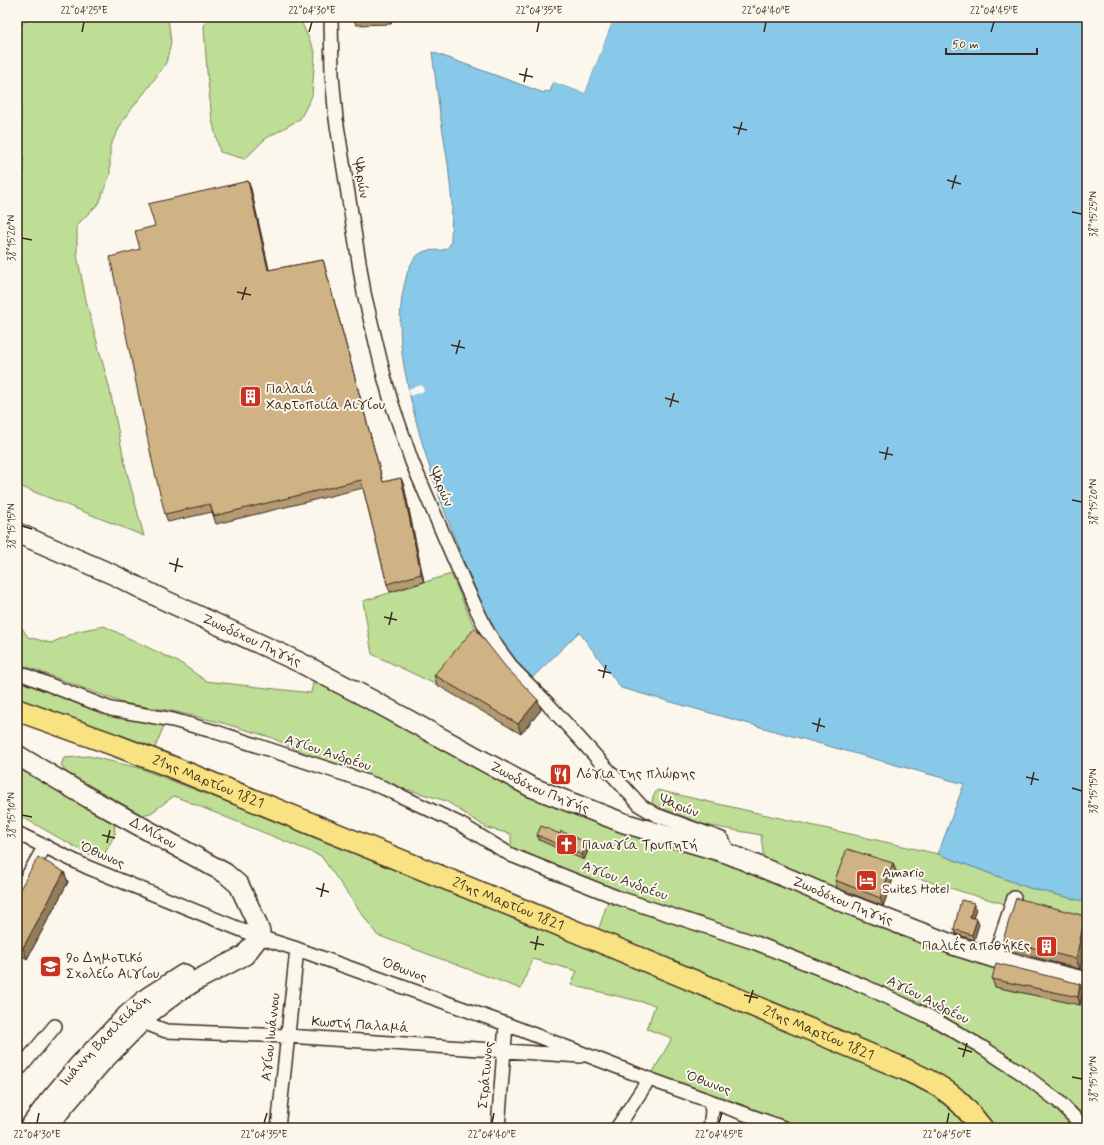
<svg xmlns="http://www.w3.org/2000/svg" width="1104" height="1145" font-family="Mynerve,sans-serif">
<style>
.green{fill:#bedd95;stroke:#7c845a}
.water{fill:#88c8e9;stroke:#698998}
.pier{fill:#fbf7ec}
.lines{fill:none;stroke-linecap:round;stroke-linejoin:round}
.street-casing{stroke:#3b2a1e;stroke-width:16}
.secondary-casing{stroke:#3b2a1e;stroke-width:22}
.primary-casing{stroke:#3b2a1e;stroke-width:24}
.street{stroke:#fbf7ec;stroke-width:13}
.secondary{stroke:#fbf7ec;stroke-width:19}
.primary{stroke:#f8e281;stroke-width:21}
.wall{fill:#b39a72;stroke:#3b2a1e}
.shaded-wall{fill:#927d5c;stroke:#3b2a1e}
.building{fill:#d0b384;stroke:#3b2a1e}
.ticks{fill:none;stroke:#3b2a1e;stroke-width:1.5}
.labels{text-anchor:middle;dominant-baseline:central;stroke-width:4;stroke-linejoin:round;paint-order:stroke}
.street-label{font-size:14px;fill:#3b2a1e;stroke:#fbf7ec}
.poi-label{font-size:14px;fill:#3b2a1e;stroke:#fbf7ec;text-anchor:start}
.neatline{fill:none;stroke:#3b2a1e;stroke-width:1.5}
.ticks-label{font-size:10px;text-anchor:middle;fill:#3b2a1e}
</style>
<rect width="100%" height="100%" fill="#fbf7ec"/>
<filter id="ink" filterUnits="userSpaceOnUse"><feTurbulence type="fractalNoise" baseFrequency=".025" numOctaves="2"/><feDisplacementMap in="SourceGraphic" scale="8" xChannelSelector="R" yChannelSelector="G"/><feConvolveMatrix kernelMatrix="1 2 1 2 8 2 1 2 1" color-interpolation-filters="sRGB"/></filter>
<g filter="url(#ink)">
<path class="green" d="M33,17H168L171,43L166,63L148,88L125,117L110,146V174L99,203L77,225V255L87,305L109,386L126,469L144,536L17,485V174H24L17,27Z
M207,17H299L315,52L312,96L300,119L265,139L245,159L220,152L212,120L207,72L204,27Z
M451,574L479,638L437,685L372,654L363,601Z
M17,621L28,637L51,643L78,631L104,626L182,664L206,681L311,693L314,678L519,788L724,860L1017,965L995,987L1082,1005L1086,987H1087V1128H991L952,1091L598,931L612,889L511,849V834L487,828L446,801L406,789L307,754L270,737L219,722L172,711L123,703L17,663Z
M17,678L165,723L155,748L17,698Z
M89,756L139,768L341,846L908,1080C930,1094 952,1108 969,1128H784L649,1079L672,1038L647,1029L655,1005L571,985L577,971L532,959L521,989L377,935L321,856L174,796L151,813L142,815L66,772L61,765L64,758Z
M17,762L114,818L115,834L102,859L84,852L17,814Z
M657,790L938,854L1029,888L1087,902V926L976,896L850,857L836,891L764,861L761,835L705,825L652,804L653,797Z
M1087,936V975L1079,974Z"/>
<path class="water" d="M614,17H1087V902L1029,888L938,854L964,784L621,688L579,632L531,679C497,648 480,600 463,559C442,507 424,455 411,401C408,385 404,370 402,353C399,329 399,303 406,278C408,269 413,256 423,252C434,247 447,256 451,241L452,203L448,164L440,114L432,52L544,93L545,91L550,92L553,82L585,93Z"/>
<path class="pier" d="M612,17H614L585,93L553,82L554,80L584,91Z
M422,385L424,391L410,396L408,389Z"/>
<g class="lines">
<defs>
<path id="street" d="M331,17L332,75L336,119L364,293L384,376L391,401L412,462L467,589L487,631L497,647L514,670L546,702L641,806L656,815L722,839L729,854
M17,672L111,709L173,720L216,732L347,775L384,788L460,824L511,855L616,897L756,943L866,987L930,1017L980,1046L1023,1074L1058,1101L1085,1128
M17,833L87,867L259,937L297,949L506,1024L649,1079L784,1128
M17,895L45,846
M994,958L1014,898
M135,1019L166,1031L288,1036L580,1056
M17,1069L21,1067L55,1026
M278,1128L297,949
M498,1128L506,1024
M617,1128L649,1079
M710,1128L712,1111L710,1101"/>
<g id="secondary">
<path id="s1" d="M17,533L114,575L162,599L299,662L370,699L531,787L624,823L729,854L792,880L843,902L956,946L1017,965L1087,982"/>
<path id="s2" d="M17,755L89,798L225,873L239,885L256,921L260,932L259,937L245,955L199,979L176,993L150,1013L101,1063L63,1107L47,1128"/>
<path id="s3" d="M29,1128L48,1102L79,1065L127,1015L148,997L184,974"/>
</g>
<g id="primary">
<path id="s4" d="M17,710L115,745L167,765L584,935L902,1068C921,1077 941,1085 957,1100C966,1108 974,1118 982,1128"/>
</g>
</defs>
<use href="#street" class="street-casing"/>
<use href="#secondary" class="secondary-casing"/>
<use href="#primary" class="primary-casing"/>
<use href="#street" class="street"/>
<use href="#secondary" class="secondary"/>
<use href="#primary" class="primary"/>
</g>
<path class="wall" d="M353,17H391V24L356,25Z
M248,181L251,189L269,270L323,260L325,268L383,482L401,478L404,486L424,582L390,592L387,584L363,488L216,524L212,512L168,522L165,514L140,249L155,226Z
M505,666L541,710L521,734L437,685L434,675Z
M560,834L587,843L589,848L584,860L539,840L537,835Z
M896,871L883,906L837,888L835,880Z
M64,872L68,882L27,959L17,953V892L20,889Z
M974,903L976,908L973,918L977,919L979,924L974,940L956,934L954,929Z
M1085,916L1080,969L1007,950L1003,940Z
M992,979L1083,992L1080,1005L995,987Z"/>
<path class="shaded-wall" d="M389,17H391V24Z
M248,181L251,189L271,278L268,270Z
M323,260L325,268L385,490L383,482Z
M401,478L404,486L424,582L421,574Z
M538,700L541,710L521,734L518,724Z
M587,843L589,848L584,860L582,855Z
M893,863L896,871L883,906L880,898Z
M64,872L68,882L27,959L23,948Z
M974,903L976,908L972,922L970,917Z
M1085,916L1087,922V936L1080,969L1076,959Z
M977,919L979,924L974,940L972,935Z
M1080,984L1083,992L1080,1005L1078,997Z"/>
<path class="building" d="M248,181L268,270L323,260L383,482L401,478L421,574L387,584L361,480L214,516L210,504L165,514L153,465L110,257L140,249L135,231L155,226L148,204Z
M475,628L505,666L538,700L518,724L434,675Z
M541,826L560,834L561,831L587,843L582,855L537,835Z
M847,849L893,863L880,898L835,880Z
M38,857L64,872L23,948L17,945V892L20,889Z
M1016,898L1085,916L1076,959L1003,940Z
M961,900L974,903L970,917L977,919L972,935L954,929Z
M996,963L1080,984L1078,997L992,979Z
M715,1126L734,1128H715Z"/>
</g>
<path class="ticks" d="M82,32L84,22M309,32L312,22M537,32L539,22M764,32L766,22M991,32L994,22M519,74L533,77M524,82L527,68M733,127L747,130M738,135L742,122M947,180L961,184M952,189L956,175M1072,212L1082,214M22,238L32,240M237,292L251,295M242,300L246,287M451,345L465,348M456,354L460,340M665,398L679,402M670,407L674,393M879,452L893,455M885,460L888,447M1072,500L1082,502M22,526L32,529M169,563L183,567M175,572L178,558M384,617L397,620M389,625L392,612M598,670L611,673M603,678L606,665M812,723L825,727M817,732L820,718M1026,777L1039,780M1031,785L1034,772M1072,788L1082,791M22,815L32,817M102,835L115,838M107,843L110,830M316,888L329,892M321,897L324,883M530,942L544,945M535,950L538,936M744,995L758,998M749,1003L753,990M958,1048L972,1052M963,1057L967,1043M1072,1077L1082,1079M37,1123L39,1113M264,1123L267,1113M492,1123L494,1113M719,1123L722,1113M947,1123L949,1113"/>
<defs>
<symbol id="building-square" viewBox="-11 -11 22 22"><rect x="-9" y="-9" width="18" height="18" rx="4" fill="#c8321e" stroke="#fbf7ec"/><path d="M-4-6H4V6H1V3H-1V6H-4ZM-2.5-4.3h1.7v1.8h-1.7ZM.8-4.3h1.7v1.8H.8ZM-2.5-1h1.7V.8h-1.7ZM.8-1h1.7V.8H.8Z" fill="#fff"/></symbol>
<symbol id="restaurant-square" viewBox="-11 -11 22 22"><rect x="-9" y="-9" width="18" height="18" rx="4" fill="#c8321e" stroke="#fbf7ec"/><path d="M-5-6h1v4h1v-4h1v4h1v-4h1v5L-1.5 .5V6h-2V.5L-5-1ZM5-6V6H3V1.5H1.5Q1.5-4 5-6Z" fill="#fff"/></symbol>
<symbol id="church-square" viewBox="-11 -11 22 22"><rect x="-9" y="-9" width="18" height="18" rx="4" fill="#c8321e" stroke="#fbf7ec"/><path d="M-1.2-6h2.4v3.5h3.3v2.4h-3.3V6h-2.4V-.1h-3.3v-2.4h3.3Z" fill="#fff"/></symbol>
<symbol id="hotel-square" viewBox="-11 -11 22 22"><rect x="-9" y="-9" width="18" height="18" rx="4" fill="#c8321e" stroke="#fbf7ec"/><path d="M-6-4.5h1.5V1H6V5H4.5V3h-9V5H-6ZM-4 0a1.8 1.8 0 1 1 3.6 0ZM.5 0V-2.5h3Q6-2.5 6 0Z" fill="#fff"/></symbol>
<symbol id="school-square" viewBox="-11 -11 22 22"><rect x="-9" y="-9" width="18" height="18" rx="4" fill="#c8321e" stroke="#fbf7ec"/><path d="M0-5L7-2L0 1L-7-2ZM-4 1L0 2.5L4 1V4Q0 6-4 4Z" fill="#fff"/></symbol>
</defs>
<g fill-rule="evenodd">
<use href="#building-square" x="238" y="384" width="25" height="25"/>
<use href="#restaurant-square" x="548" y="762" width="25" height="25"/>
<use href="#church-square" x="554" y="832" width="25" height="25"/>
<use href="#hotel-square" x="854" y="868" width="25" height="25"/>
<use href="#building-square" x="1034" y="934" width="25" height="25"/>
<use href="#school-square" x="38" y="954" width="25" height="25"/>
</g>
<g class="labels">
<g class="street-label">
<text transform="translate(361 178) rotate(81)">Ψαρών</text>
<text transform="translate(441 487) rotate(67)">Ψαρών</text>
<text stroke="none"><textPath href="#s1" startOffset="258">Ζωοδόχου Πηγής</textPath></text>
<text transform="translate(328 753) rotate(18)">Αγίου Ανδρέου</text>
<text stroke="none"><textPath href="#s4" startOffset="204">21ης Μαρτίου 1821</textPath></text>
<text stroke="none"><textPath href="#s1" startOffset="582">Ζωοδόχου Πηγής</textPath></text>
<text transform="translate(679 806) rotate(22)">Ψαρών</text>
<text stroke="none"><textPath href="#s2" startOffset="157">Δ.Μίχου</textPath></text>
<text transform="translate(102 855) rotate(23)">Όθωνος</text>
<text transform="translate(625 881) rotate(20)">Αγίου Ανδρέου</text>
<text stroke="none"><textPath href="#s1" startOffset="906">Ζωοδόχου Πηγής</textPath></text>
<text stroke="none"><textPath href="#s4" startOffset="528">21ης Μαρτίου 1821</textPath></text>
<text transform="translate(404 970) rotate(20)">Όθωνος</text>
<text transform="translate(928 1000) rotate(27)">Αγίου Ανδρέου</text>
<text transform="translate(360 1025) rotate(4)">Κωστή Παλαμά</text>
<text stroke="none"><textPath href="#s4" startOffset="864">21ης Μαρτίου 1821</textPath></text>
<text transform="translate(271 1037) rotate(-84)">Αγίου Ιωάννου</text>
<text stroke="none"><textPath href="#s3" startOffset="116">Ιωάννη Βασιλειάδη</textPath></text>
<text transform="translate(486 1075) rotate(-85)">Στράτωνος</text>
<text transform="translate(708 1083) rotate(20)">Όθωνος</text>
</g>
<g class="poi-label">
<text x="266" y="389">Παλαιά<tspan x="266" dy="16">Χαρτοποιία Αιγίου</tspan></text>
<text x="576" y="774">Λόγια της πλώρης</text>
<text x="582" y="845">Παναγία Τρυπητή</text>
<text x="882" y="873">Amario<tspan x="882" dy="16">Suites Hotel</tspan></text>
<text x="1030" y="946" text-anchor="end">Παλιές αποθήκες</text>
<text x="66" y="958">9ο Δημοτικό<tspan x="66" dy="16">Σχολείο Αιγίου</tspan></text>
</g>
</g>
<rect width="1104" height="1145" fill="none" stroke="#fbf7ec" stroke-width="44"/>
<path d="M946 48v6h91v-6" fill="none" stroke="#3b2a1e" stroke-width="2"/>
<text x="952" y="48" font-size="12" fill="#3b2a1e" stroke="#fbf7ec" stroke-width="3" paint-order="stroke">50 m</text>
<rect x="22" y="22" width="1060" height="1101" class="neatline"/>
<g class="ticks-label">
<text x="84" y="14">22°04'25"E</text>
<text x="312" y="14">22°04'30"E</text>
<text x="539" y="14">22°04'35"E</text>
<text x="766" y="14">22°04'40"E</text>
<text x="994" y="14">22°04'45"E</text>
<text transform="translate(1093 214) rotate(-90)" y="4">38°15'25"N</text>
<text transform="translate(11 238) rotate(-90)" y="4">38°15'20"N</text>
<text transform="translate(1093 502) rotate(-90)" y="4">38°15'20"N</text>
<text transform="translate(11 526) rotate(-90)" y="4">38°15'15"N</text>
<text transform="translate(1093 791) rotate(-90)" y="4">38°15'15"N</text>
<text transform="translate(11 815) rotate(-90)" y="4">38°15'10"N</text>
<text transform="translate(1093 1079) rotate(-90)" y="4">38°15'10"N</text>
<text x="37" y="1138">22°04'30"E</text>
<text x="264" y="1138">22°04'35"E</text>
<text x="492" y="1138">22°04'40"E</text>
<text x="719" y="1138">22°04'45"E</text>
<text x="947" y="1138">22°04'50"E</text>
</g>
</svg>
